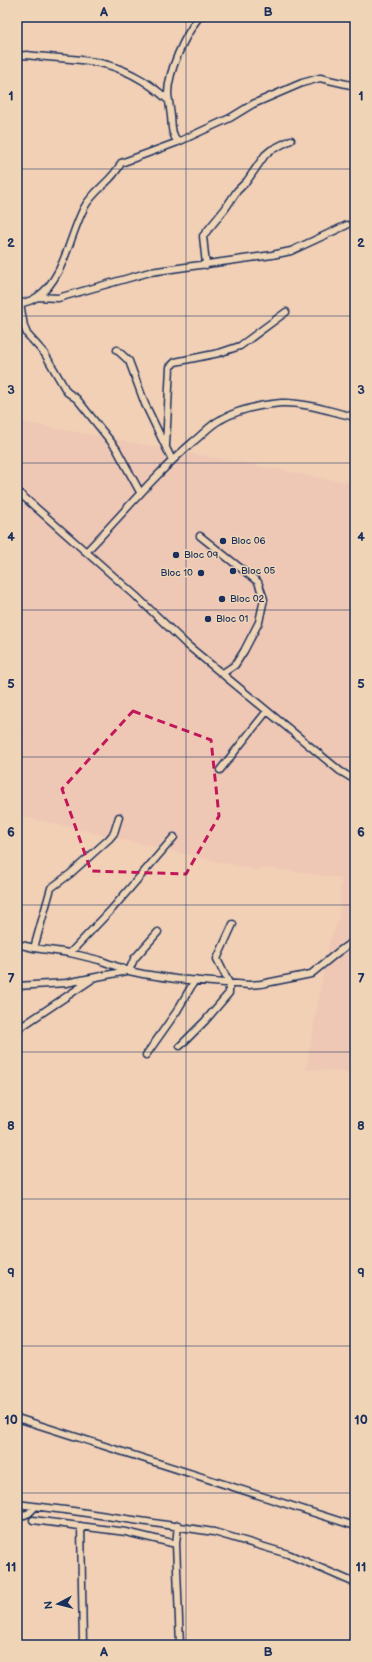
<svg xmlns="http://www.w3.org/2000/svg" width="372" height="1662" font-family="'Balsamiq Sans',sans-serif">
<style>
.built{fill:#efc7b5}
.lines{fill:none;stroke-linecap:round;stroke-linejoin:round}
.minor-casing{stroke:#1b2f5e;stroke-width:9}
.minor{stroke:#efd5b6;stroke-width:6}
.marked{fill:none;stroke:#c2185b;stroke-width:3;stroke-dasharray:8 5;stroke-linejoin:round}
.grid{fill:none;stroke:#1b2f5e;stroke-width:1;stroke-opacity:0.55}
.poi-dot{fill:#1b2f5e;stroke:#efd5b6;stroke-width:1.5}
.labels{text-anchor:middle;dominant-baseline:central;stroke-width:3;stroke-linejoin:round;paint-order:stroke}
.poi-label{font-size:10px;fill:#1b2f5e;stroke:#efd5b6;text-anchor:start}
.neatline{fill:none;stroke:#1b2f5e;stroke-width:1.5}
.grid-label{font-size:13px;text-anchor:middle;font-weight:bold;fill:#1b2f5e}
</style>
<rect width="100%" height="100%" fill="#f1d0b6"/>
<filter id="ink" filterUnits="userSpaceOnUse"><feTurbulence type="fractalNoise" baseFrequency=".025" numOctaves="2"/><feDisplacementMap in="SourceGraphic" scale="8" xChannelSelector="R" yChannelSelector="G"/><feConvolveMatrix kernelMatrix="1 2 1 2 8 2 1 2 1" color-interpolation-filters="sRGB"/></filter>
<g filter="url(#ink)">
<path class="built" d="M17,421L355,484V1073L306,1069L329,943L339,919L341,878L272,868L254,870L17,815Z"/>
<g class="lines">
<defs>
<path id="minor" d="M17,56L27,55C50,58 73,58 95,62C123,67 149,82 169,101
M178,142C171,134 172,126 171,116C170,109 169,101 168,94C168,71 185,35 199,17
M206,265L203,236L225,209L237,191L247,181L265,155L271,150L291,140
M37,297L58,298L150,272L272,255L291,251L347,225
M20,303L24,326L27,334L45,354L67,392L77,399L116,448L140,492
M17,304C23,303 33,300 37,297C64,279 70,234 84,208C93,190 113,181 121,163L178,142L230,118L253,104L302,83L320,78L355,86
M117,350L129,361L145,404L172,460
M166,445L170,367L175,362L219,353L240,346L286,312
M17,491L136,596L186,644L340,771L355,780
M200,536L258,582L264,599L259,622L244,651L235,665L223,673
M86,552C122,515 154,475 194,441C202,435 210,425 220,420C239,409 259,405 281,403C305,402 332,412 355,417
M17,731V759
M220,770L267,711
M17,944L34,948L70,953L99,960L129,971L143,974L176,979L249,985L261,984L311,974L338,952L355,940
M34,948L51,888L70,874L109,839L114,833L119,817
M70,953L112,909L174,837
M129,971L134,959L158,932
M17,986L66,983L127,971
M17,1027H21L91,980
M180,1046L205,1021L229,993V983L217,959L233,924
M146,1055L177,1011L195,980
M17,1418L355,1526
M17,1504L73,1511L214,1532L288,1554L355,1583
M17,1518L29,1513L35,1507
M33,1520L126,1532L176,1544
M178,1525L176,1544L180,1645
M81,1526L83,1645"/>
</defs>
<use href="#minor" class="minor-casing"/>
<use href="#minor" class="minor"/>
</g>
</g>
<path class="marked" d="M133,711L211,740L219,816L186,874L91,871L62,789Z"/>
<path class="grid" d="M186,17V1645M17,169H355M17,316H355M17,463H355M17,610H355M17,757H355M17,905H355M17,1052H355M17,1199H355M17,1346H355M17,1493H355"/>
<g class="poi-dot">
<circle cx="223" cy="541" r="4"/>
<circle cx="176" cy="555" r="4"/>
<circle cx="233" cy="571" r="4"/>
<circle cx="201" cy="573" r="4"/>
<circle cx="222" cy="599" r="4"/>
<circle cx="208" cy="619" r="4"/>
</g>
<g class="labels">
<g class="poi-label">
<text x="231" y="541">Bloc 06</text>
<text x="184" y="555">Bloc 09</text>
<text x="241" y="571">Bloc 05</text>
<text x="193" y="573" text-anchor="end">Bloc 10</text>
<text x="230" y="599">Bloc 02</text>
<text x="216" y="619">Bloc 01</text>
</g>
</g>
<rect width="372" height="1662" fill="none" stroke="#efd5b6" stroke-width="44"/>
<g transform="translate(58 1604) rotate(263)" stroke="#efd5b6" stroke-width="3" paint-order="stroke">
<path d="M0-3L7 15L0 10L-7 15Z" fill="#1b2f5e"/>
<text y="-6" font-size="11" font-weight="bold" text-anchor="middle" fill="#1b2f5e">N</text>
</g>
<rect x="22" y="22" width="328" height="1618" class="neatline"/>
<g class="grid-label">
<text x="104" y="16">A</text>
<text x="268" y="16">B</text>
<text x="11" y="100">1</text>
<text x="361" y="100">1</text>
<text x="11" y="247">2</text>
<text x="361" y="247">2</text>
<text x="11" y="394">3</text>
<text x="361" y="394">3</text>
<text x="11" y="541">4</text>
<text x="361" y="541">4</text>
<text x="11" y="688">5</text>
<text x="361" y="688">5</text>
<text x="11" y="836">6</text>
<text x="361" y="836">6</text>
<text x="11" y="983">7</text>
<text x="361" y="983">7</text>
<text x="11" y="1130">8</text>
<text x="361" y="1130">8</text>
<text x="11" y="1277">9</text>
<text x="361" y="1277">9</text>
<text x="11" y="1424">10</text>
<text x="361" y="1424">10</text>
<text x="11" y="1571">11</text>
<text x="361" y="1571">11</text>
<text x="104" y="1656">A</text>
<text x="268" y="1656">B</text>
</g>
</svg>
